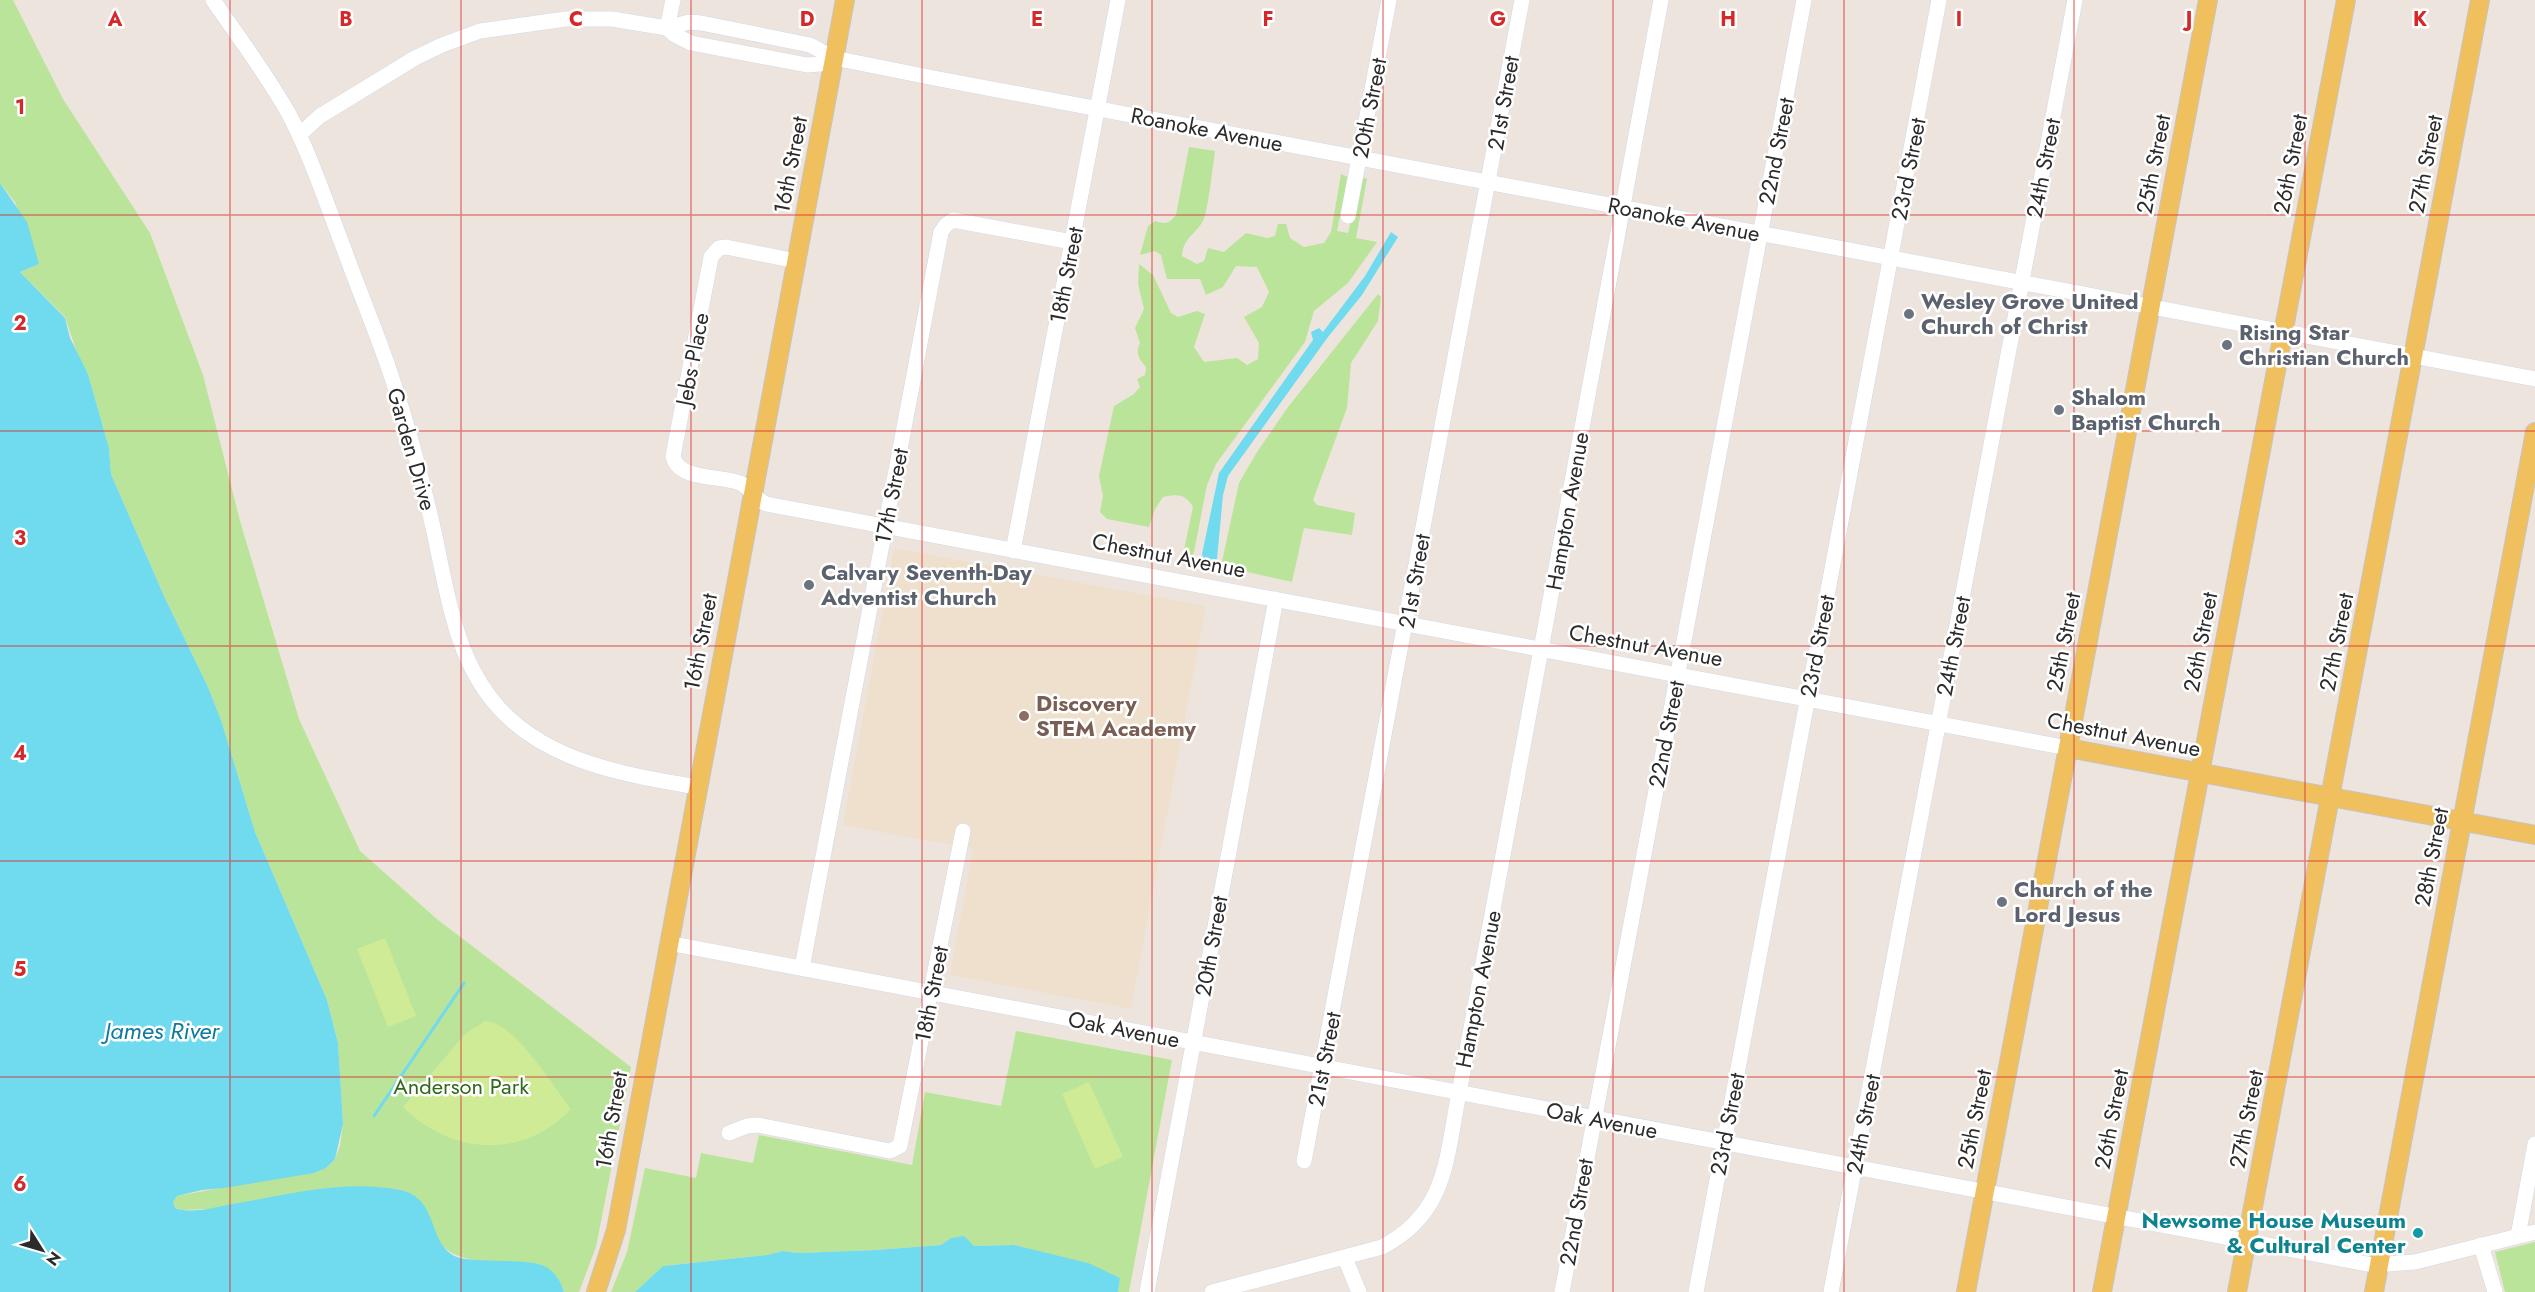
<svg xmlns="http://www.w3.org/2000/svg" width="2535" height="1292" font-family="Jost,sans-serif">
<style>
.education{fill:#efe0cd}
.green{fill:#bae49a}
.pitch{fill:#cfeb96}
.water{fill:#70daef}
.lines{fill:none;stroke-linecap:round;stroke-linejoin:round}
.stream{stroke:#70daef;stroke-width:3}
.minor-casing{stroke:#d3d8e4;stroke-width:16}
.major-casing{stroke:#c4c4c4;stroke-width:20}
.minor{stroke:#fff;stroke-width:15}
.major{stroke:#f1c05e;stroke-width:18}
.grid{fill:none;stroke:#d62828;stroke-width:1.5;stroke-opacity:0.55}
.worship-dot{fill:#6b7280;stroke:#fff;stroke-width:2}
.education-dot{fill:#8d6e63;stroke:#fff;stroke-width:2}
.culture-dot{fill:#0f9aa8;stroke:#fff;stroke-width:2}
.labels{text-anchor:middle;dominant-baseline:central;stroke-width:5;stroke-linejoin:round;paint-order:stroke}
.street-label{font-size:22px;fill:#2b2b2b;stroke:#fff}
.worship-label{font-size:22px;font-weight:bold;fill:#5b616d;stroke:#fff;text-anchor:start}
.education-label{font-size:22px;font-weight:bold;fill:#785e54;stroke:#fff;text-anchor:start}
.park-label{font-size:22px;fill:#32691a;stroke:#fff}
.culture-label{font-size:22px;font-weight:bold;fill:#0d838f;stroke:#fff;text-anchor:end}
.water-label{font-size:24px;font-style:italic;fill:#0d7a9e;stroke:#fff}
.grid-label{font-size:20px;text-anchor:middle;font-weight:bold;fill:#d62828;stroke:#fff;stroke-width:5;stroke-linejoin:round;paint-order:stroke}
</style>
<rect width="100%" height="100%" fill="#ede5dd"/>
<path class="education" d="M894,548L1206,606L1131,1009L950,975L973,849L843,825Z"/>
<path class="green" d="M0,0H13L63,99L150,233L203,375L240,521L299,719L360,851L438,920L631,1067L596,1247L579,1292H564L562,1286L541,1265C515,1262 458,1267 441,1244C432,1232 433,1217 421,1202L183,1210L175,1208L173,1202L177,1196L326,1168L335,1159L340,1146L343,1124L338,1043L327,1000L255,832L221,720L208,687L164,596L111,474L109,448L88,374L79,359L65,317L20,272L39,264L15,202L0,183Z
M1189,147L1215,151C1213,165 1208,212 1203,221C1195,235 1183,238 1182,256L1197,264L1204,261L1208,248L1224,252L1246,233L1267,238L1275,236L1278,224H1286L1290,238L1304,247L1324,243L1331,232L1341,174L1348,177L1337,231L1348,233L1361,177L1367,179L1356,238L1377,242L1348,283L1314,311L1305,342L1216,464L1207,485L1192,562L1182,559L1193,507C1185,494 1178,494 1163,497L1155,509L1149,527L1107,519L1100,512L1103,496L1099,476L1114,406L1134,394L1140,387L1137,379L1145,375L1146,367C1139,360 1135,352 1140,343L1135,328L1144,309L1138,284L1139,264L1153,275L1171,313L1178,317L1197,311L1205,314L1194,347L1204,362L1237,358L1247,365L1258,359L1259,343L1244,317L1262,307L1269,292L1257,267L1236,266L1223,287L1206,295L1200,279H1167L1161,255L1155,251L1140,255L1148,226L1155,221C1165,225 1170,223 1176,215Z
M1378,294L1381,297L1378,321L1351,363L1347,408L1313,500L1317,505L1355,513L1352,535L1304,528L1292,582L1221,566L1239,483L1257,452L1288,407Z
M1016,1031L1172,1060L1129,1292H1118L1120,1278L1014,1245L974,1246L951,1238L941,1245L876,1250L798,1253L783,1251L767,1255L663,1266L635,1292H611L627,1252L645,1168L696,1178L701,1153L753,1163L759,1135L912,1165L925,1092L1001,1106Z
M2535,1242V1292H2505L2495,1252Z"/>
<path class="pitch" d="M385,938L416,1016L388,1027L357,949Z
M485,1021C515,1022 552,1085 571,1109C523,1160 451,1155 403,1107L465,1034Z
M1089,1082L1123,1157L1095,1169L1062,1094Z"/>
<path class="water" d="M0,183L27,222L39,264L20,272L65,318L70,338L88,374L109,448L111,474L164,596L208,687L221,720L255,832L327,1000L338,1043L343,1124L335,1159L326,1168L314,1173L224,1188L202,1190L177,1196L173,1202L175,1208C193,1215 219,1206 238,1203C290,1194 347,1179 400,1190C441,1198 426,1248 460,1258C482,1263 530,1258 546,1267C555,1272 561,1282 564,1292H0Z
M1391,232L1398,237L1362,295L1328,337L1228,476L1223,495L1217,559L1212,563L1204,561L1202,554L1219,473L1313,340L1311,332L1319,328L1323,332L1365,276Z
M964,1236L974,1246L1014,1245L1088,1263L1120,1278L1118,1292H635L663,1266L767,1255L783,1251L798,1253L876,1250L941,1245L951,1238Z"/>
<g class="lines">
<path class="stream" d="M374,1116L464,983"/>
<defs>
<path id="minor" d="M213,0C239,38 268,76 290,116C312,159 327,205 344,249C359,291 377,333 391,375C407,423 421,474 432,523C447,587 453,658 499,708C549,763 627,775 697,787
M667,28L675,35L691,43L807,65L820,64L834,58
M667,28L673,0
M299,135L320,116L415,58L442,45L480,31L566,19H612L667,28L689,22L701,23L810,45L834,58L939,79L2535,379
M1348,216L1389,0
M796,261L726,247L719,248L711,257L673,456C678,481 720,475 740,483C750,487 755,499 766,504L2068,748
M1013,551L1118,0
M668,943L2373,1265L2415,1262L2535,1232
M802,968L941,232L946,225L953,220L1072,242
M729,1133L747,1126L758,1125L890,1151L900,1146L963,831
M1304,1161L1522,0
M2518,1236L2535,1144
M2481,1245L2495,1292
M1345,1258L1359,1292
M1147,1292L1276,599
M1212,1292L1382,1247C1448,1213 1446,1157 1459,1093L1661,0
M1562,1292L1804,0
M1696,1292L1939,0
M1831,1292L2075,0"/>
<path id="major" d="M2068,748L2535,835
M596,1292L616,1230L845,0
M1966,1292L2208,0
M2102,1292L2346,0
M2237,1292L2480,0
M2374,1292L2535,432"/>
</defs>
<use href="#minor" class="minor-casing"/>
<use href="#major" class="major-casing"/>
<use href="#minor" class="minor"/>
<use href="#major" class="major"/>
</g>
<path class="grid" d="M230,0V1292M461,0V1292M691,0V1292M922,0V1292M1152,0V1292M1383,0V1292M1613,0V1292M1844,0V1292M2074,0V1292M2305,0V1292M0,215H2535M0,431H2535M0,646H2535M0,861H2535M0,1077H2535"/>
<g class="worship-dot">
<circle cx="1909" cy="314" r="6"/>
<circle cx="2227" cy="345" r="6"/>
<circle cx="2059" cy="410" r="6"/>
<circle cx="809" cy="585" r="6"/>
<circle cx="2002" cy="902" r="6"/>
</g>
<circle class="education-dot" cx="1024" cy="716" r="6"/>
<circle class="culture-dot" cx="2418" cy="1233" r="6"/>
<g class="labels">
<g class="street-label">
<text transform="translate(1503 103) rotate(-80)">21st Street</text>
<text transform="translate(1369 108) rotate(-79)">20th Street</text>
<text transform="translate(1207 129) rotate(11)">Roanoke Avenue</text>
<text transform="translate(1776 151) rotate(-79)">22nd Street</text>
<text transform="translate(2153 164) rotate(-79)">25th Street</text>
<text transform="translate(2290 164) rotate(-79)">26th Street</text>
<text transform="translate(2425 164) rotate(-79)">27th Street</text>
<text transform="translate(790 165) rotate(-79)">16th Street</text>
<text transform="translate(2043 168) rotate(-79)">24th Street</text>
<text transform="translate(1908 169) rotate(-79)">23rd Street</text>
<text transform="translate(1684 219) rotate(11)">Roanoke Avenue</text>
<text transform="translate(1066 275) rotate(-79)">18th Street</text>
<text transform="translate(692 359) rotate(-79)">Jebs Place</text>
<text transform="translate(412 449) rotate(74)">Garden Drive</text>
<text transform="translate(891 496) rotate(-79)">17th Street</text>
<text transform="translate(1567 511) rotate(-80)">Hampton Avenue</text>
<text transform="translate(1169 555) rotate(11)">Chestnut Avenue</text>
<text transform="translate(1414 581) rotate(-80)">21st Street</text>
<text transform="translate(700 642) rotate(-79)">16th Street</text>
<text transform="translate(2063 642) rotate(-79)">25th Street</text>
<text transform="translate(2200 642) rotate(-79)">26th Street</text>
<text transform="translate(2336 642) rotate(-79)">27th Street</text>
<text transform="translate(1646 645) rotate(10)">Chestnut Avenue</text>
<text transform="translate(1817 646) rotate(-79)">23rd Street</text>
<text transform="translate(1953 646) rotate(-79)">24th Street</text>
<text transform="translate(1666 734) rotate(-79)">22nd Street</text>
<text transform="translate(2124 734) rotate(11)">Chestnut Avenue</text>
<text transform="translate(2431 857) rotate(-79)">28th Street</text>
<text transform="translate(1211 946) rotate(-80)">20th Street</text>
<text transform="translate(1478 989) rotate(-79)">Hampton Avenue</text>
<text transform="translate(931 994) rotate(-79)">18th Street</text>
<text transform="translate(1124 1029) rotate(11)">Oak Avenue</text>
<text transform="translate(1324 1059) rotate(-79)">21st Street</text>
<text transform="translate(1974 1119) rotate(-79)">25th Street</text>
<text transform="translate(2111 1119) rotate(-79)">26th Street</text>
<text transform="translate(2246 1119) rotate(-79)">27th Street</text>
<text transform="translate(611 1120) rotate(-80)">16th Street</text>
<text transform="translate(1602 1120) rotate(11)">Oak Avenue</text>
<text transform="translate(1727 1124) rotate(-79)">23rd Street</text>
<text transform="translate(1863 1124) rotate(-79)">24th Street</text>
<text transform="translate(1576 1212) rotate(-80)">22nd Street</text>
</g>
<g class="worship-label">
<text x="1921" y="301">Wesley Grove United<tspan x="1921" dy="25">Church of Christ</tspan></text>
<text x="2239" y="332">Rising Star<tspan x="2239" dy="25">Christian Church</tspan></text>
<text x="2071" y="397">Shalom<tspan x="2071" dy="25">Baptist Church</tspan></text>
<text x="821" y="572">Calvary Seventh-Day<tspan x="821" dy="25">Adventist Church</tspan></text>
<text x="2014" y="889">Church of the<tspan x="2014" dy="25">Lord Jesus</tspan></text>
</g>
<g class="education-label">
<text x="1036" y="703">Discovery<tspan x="1036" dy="25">STEM Academy</tspan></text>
</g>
<g class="park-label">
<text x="461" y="1086">Anderson Park</text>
</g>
<g class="culture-label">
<text x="2406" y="1220">Newsome House Museum<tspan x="2406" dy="25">&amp; Cultural Center</tspan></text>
</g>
<g class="water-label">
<text x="162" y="1030">James River</text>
</g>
</g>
<g class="grid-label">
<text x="115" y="26">A</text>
<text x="346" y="26">B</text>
<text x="576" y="26">C</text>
<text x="807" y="26">D</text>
<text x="1037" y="26">E</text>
<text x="1268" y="26">F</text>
<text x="1498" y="26">G</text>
<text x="1728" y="26">H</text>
<text x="1959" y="26">I</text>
<text x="2189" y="26">J</text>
<text x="2420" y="26">K</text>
<text x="20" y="114">1</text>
<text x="20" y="330">2</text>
<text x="20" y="545">3</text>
<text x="20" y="760">4</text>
<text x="20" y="976">5</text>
<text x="20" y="1191">6</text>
</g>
<g transform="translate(42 1250) rotate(127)" stroke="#ffffff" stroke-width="4.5" paint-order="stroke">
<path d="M0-4.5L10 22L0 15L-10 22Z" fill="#2b2b2b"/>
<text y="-9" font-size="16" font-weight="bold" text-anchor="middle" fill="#2b2b2b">N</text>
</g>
</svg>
